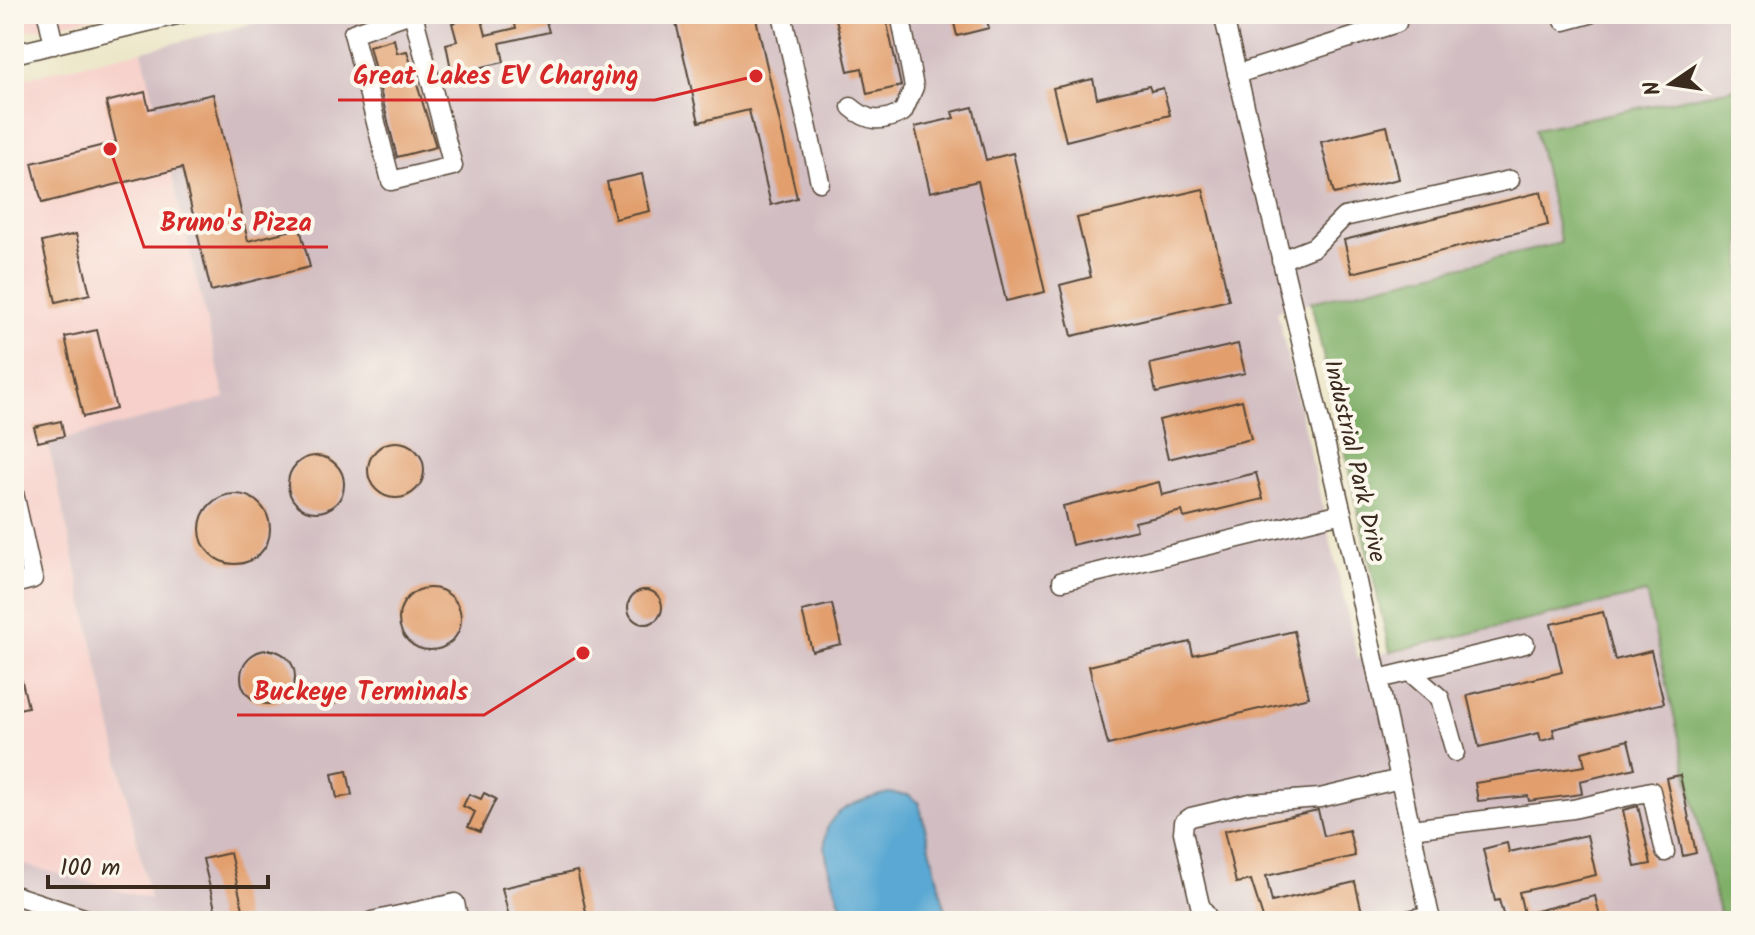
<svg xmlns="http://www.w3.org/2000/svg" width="1755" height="935" font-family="Kalam,sans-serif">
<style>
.built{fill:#f7d0cb}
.industrial{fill:#d2bec2}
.forest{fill:#7faf68;stroke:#5d6c43;stroke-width:2}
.water{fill:#5aa8d3;stroke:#4a6978;stroke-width:2}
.building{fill:#e29f6d}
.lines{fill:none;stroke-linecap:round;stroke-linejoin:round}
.minor-casing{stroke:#564638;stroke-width:21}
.minor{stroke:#fff;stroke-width:18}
.labels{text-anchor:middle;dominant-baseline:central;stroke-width:8;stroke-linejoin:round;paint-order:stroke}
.street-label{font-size:24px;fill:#3b2a1e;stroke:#fbf7ec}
.leader{fill:none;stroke:#d62828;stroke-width:3}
.callout-dot{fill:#d62828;stroke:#fbf7ec;stroke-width:3}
.callout-label{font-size:26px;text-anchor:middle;font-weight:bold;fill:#d62828;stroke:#fbf7ec;stroke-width:8;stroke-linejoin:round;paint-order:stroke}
</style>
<rect width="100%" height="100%" fill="#fbf7ec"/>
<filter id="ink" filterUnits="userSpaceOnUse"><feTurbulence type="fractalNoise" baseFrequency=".0125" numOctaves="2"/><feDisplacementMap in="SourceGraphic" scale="16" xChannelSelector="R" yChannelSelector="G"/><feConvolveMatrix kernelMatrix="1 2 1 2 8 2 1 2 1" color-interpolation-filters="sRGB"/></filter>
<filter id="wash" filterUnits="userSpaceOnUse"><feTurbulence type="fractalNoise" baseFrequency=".006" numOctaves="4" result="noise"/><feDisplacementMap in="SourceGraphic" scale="32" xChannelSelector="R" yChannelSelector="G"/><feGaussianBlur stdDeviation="1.8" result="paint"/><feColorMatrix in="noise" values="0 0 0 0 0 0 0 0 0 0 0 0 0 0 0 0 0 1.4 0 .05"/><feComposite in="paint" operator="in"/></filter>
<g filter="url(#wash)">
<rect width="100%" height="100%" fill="#ece6c8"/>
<path class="built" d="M14,14H112L14,33Z
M142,51L225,399L48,443L150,900L14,862V80Z"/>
<path class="industrial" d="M290,14H1741V87L1535,129L1561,243L1277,311L1358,659L1646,593L1721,921H14V862L150,899L48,443L225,398L142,51Z"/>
<path class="forest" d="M1741,87V921H1721L1646,593L1390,652L1311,302L1561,243L1535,129Z"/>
<path class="water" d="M889,793L909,795L919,803L948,921H846C825,850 797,813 889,793Z"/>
<g id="blocks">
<path class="building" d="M512,14H544L549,32L500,43L504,62L452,74L446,44L457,41L452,23L481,16L486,35L516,28Z
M674,14H755L797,198L771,205L749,110L699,122Z
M835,14H885L901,86L867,94L862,68L848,71Z
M952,14H985L989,28L957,36Z
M394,39L397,53L407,51L436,147L397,157L369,46Z
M1093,79L1097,98L1149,86L1151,91L1163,88L1170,115L1066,141L1053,88Z
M145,92L149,109L213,94L248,241L300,228L310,267L211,291L182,168L42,203L32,163L116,142L106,102Z
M973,107L986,160L1013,153L1045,292L1006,301L978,181L930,192L915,127L954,118L952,112Z
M1387,126L1399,179L1334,194L1321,142Z
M642,174L650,211L615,219L607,182Z
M1203,189L1229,300L1072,336L1060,285L1091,277L1077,218Z
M1541,192L1548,225L1352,273L1344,240Z
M76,234L90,294L56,302L42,242Z
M97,330L116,409L83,417L65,337Z
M1238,344L1245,373L1156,393L1150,364Z
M1242,400L1251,439L1168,459L1159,420Z
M61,421L64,436L38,442L34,427Z
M368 470a28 28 0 1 1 56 0a28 28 0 1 1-56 0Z
M288 484a28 28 0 1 1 56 0a28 28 0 1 1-56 0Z
M1256,473L1263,499L1184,518L1182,511L1135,522L1137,530L1072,545L1063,506L1159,482L1162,495Z
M200 529a35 35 0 1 1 70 0a35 35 0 1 1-70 0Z
M399 619a31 31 0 1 1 62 0a31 31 0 1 1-62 0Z
M628 607a17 17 0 1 1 34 0a17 17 0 1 1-34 0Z
M832,604L841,644L812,651L802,611Z
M1603,612L1615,660L1651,651L1664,703L1553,729L1555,737L1541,741L1539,733L1479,747L1467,695L1562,672L1551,624Z
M1294,631L1309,697L1108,745L1089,666L1190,642L1193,655Z
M241 677a27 27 0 1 1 54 0a27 27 0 1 1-54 0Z
M14,669H19L28,707L14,710Z
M320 697a9 9 0 1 1 18 0a9 9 0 1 1-18 0Z
M1628,740L1635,768L1580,781L1582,794L1529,801L1528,796L1478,801L1475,783L1585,766L1582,752Z
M347,771L352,795L337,798L332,774Z
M1680,775L1696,853L1683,856L1666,778Z
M484,793L496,799L480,832L468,827L475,812L463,806L469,794L481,799Z
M1638,806L1651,864L1635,867L1623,810Z
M1318,810L1324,836L1349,830L1355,856L1266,876L1272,902L1355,882L1364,921H1264L1251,880L1236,883L1224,831Z
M1587,835L1596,875L1519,892L1524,914L1595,896L1601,921H1505L1499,900L1495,901L1483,849L1507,843L1509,852Z
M230,853L245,918L218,921L203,859Z
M577,871L588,921H510L502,888Z"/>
</g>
</g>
<g filter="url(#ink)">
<use href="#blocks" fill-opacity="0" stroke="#564638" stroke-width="2"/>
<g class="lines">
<defs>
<path id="minor" d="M47,14L54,45
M408,14L353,33L391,181L453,166L413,14
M782,14L820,182
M1223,14L1342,513L1431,921
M1564,21L1590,14
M14,54L181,14
M1237,74L1397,23L1395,14
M851,107C869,123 882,122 903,112L914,87L900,14
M1281,260L1314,247L1344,217L1510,180
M14,493L33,579L14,584
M1062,581L1342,513
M1410,672L1440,698L1455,752
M1378,679L1525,644
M1411,829L1573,809L1651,791L1665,852
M14,895L93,921
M372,921L455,903L459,921
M1210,921L1200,905L1183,832L1184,822L1191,817L1250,803L1320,798L1400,779
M1404,921L1430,915"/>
</defs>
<use href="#minor" class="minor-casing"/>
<use href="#minor" class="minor"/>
</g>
</g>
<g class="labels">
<g class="street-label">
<text transform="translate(1354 461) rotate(77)">Industrial Park Drive</text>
</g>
</g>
<path class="leader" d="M756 76L655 100H338M110 149L144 247H328M583 653L484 715H237"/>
<g class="callout-dot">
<circle cx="756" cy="76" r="8"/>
<circle cx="110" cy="149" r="8"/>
<circle cx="583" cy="653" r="8"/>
</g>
<g class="callout-label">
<text x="496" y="84">Great Lakes EV Charging</text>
<text x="236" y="231">Bruno's Pizza</text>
<text x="361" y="700">Buckeye Terminals</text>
</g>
<rect width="1755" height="935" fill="none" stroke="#fbf7ec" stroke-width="48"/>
<g transform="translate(1671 84) rotate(257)" stroke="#fbf7ec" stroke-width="6" paint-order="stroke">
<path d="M0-6L14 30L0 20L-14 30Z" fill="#3b2a1e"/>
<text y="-12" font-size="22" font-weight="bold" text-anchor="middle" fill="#3b2a1e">N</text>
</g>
<path d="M48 875v12h220v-12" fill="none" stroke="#3b2a1e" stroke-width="4"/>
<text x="60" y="875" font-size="24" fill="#3b2a1e" stroke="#fbf7ec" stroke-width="6" paint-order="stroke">100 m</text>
</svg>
